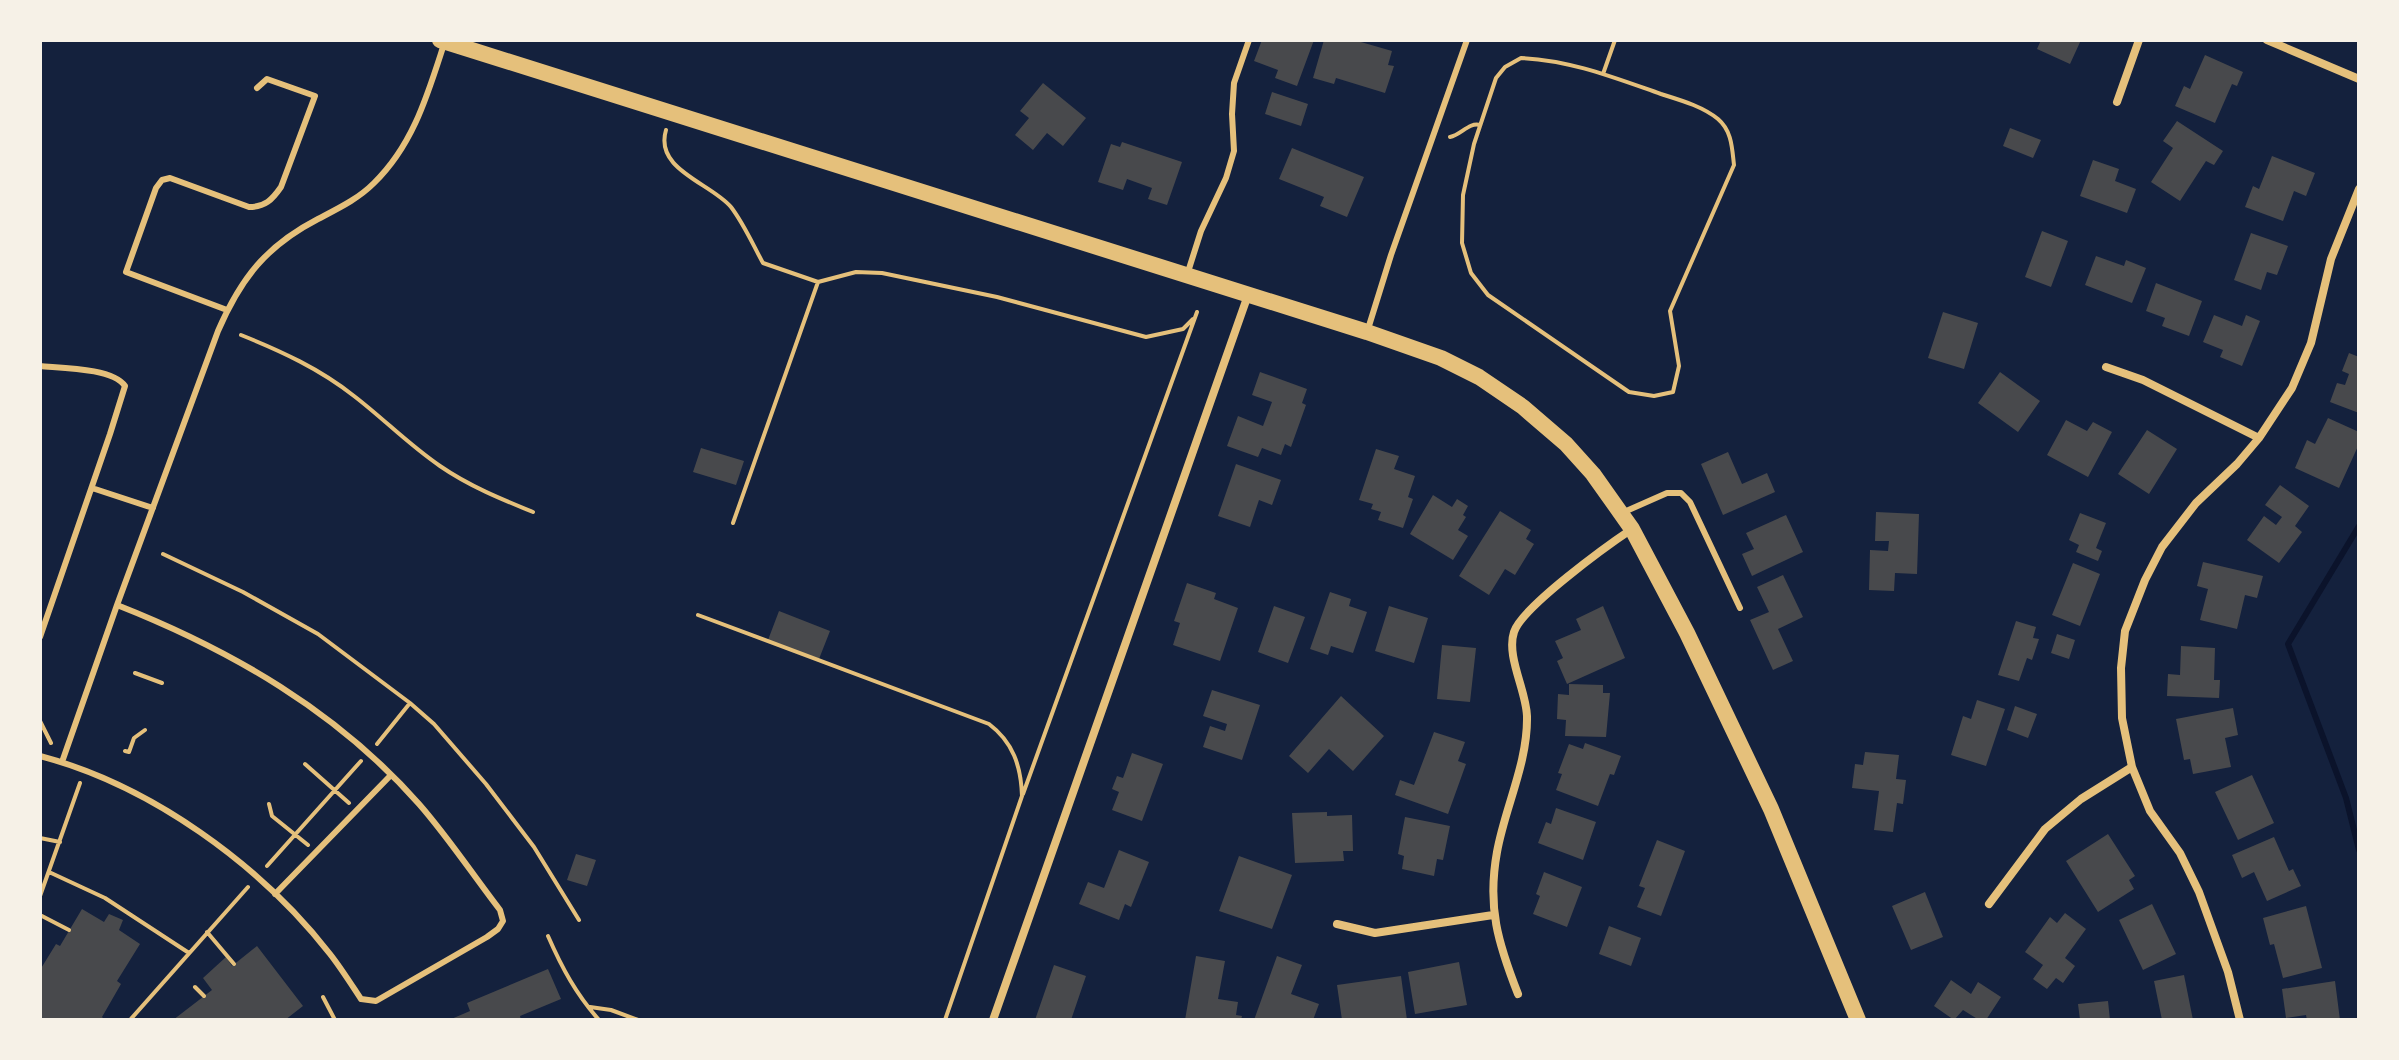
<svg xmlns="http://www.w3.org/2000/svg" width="2399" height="1060" font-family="Arial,sans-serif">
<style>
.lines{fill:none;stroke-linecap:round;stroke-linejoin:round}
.stream{stroke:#0b132b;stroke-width:6}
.building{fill:#48494c}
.path{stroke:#e5c07b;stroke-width:4}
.service{stroke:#e5c07b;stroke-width:6}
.minor{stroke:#e5c07b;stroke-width:8}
.secondary{stroke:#e5c07b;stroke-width:16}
</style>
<rect width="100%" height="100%" fill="#14213d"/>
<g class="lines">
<path class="stream" d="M2359,526L2288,644L2346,798L2359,850"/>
</g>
<path class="building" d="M1262,40H1314L1297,86L1275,78L1278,70L1254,61Z
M1324,40H1354L1392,51L1388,65L1394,66L1385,93L1336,78L1334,84L1313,78Z
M2041,40H2081L2070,64L2037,49Z
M2205,55L2243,72L2237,86L2232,84L2215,123L2175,106L2184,86L2190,89Z
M1043,83L1086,118L1063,146L1047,133L1033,150L1015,135L1029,118L1020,111Z
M1272,92L1308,104L1301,126L1265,114Z
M2177,121L2223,151L2214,165L2206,161L2180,201L2151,182L2173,148L2163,141Z
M2010,128L2041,140L2033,158L2003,146Z
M1122,142L1182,162L1167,205L1148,199L1152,188L1127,179L1123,190L1098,182L1111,144L1120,147Z
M1292,148L1364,177L1347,217L1320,206L1324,197L1279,179Z
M2272,156L2315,173L2306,196L2294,191L2283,221L2245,207L2253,186L2259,189Z
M2093,160L2119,169L2115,181L2136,189L2127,213L2080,196Z
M2042,231L2068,241L2051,287L2025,277Z
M2251,233L2288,246L2277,275L2267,272L2261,290L2234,280Z
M2096,256L2124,266L2126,260L2146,268L2132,303L2085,285Z
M2156,283L2202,301L2189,336L2162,326L2165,318L2146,311Z
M1943,312L1978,323L1964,369L1928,358Z
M2214,315L2242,326L2246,315L2260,321L2242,366L2220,357L2223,350L2203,342Z
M2349,353L2359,357V413L2330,402L2337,383L2345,385L2349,374L2342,371Z
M1260,372L1307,389L1302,403L1306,405L1291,447L1285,444L1281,455L1262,448L1258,457L1227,446L1238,416L1263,426L1272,402L1252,395Z
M2000,372L2040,401L2018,432L1978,403Z
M2328,418L2359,432V444L2339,488L2295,468L2307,440L2315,444Z
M2066,420L2087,431L2093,422L2112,432L2088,477L2047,455Z
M2147,430L2177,449L2149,494L2118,474Z
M701,448L744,461L736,485L693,472Z
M1376,449L1399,456L1394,469L1415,476L1408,497L1413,499L1403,528L1378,520L1381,512L1371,509L1373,504L1359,500Z
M1728,452L1742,484L1767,473L1775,492L1723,515L1701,464Z
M1236,464L1281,480L1272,505L1259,500L1250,527L1218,516Z
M2280,485L2309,506L2295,526L2302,532L2279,563L2247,540L2264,516L2276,525L2282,517L2265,505Z
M1433,495L1452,507L1457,499L1468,506L1463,515L1466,517L1458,530L1468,536L1453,560L1410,534Z
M1500,511L1531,530L1526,539L1534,544L1515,575L1505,569L1489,595L1459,576Z
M1876,512L1919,514L1917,574L1895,573L1894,591L1869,590L1870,550L1888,551L1889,541H1875Z
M2080,513L2106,523L2096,548L2102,551L2098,561L2076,552L2079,545L2069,540Z
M1786,515L1803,552L1752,576L1742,554L1754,549L1746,533Z
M2203,562L2263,576L2257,598L2245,595L2237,629L2200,620L2208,589L2197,586Z
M2073,563L2100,574L2080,626L2052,615Z
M1783,575L1803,617L1778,629L1793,661L1773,670L1750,620L1769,612L1757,587Z
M1187,583L1216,593L1214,599L1238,608L1220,661L1173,645L1180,623L1174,621Z
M1330,592L1351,599L1349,606L1367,612L1353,653L1331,646L1328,655L1310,649Z
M1274,606L1305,617L1288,663L1258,652Z
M1389,606L1428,618L1414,663L1375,651Z
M1603,606L1625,658L1567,684L1557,661L1563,658L1555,641L1581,630L1576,619Z
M779,611L830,631L819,659L768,640Z
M2016,621L2036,627L2033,638L2039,639L2032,660L2027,658L2019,681L1998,675Z
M2057,634L2075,640L2069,659L2051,653Z
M1442,645L1476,648L1470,702L1437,699Z
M2181,646L2215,648L2214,680H2220L2219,698L2167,696L2168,674L2180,675Z
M1569,684L1603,685V693H1610L1606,737L1565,736L1566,720L1557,719L1558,694L1569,695Z
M1212,690L1260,705L1242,760L1203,747L1210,726L1225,731L1227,724L1203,716Z
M1341,696L1384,736L1353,771L1329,749L1308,773L1289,756Z
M1977,700L2005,709L1986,766L1951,755L1963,716L1971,719Z
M2015,706L2037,714L2028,738L2007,730Z
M2233,708L2238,735L2225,738L2231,767L2193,774L2190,759L2184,760L2176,719Z
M1434,732L1465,742L1458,761L1466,764L1448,814L1395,795L1400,780L1414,785Z
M1585,743L1621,756L1614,775L1610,774L1598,806L1556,790L1562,774L1558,773L1569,744L1583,749Z
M1865,752L1899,755L1896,779L1906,780L1903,804L1897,803L1893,832L1874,830L1879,791L1852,788L1855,764L1863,765Z
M1132,753L1163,764L1142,821L1112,810L1119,792L1112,789L1117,776L1123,778Z
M2252,775L2274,823L2238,840L2215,792Z
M1556,808L1596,822L1583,860L1538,843L1546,822L1551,824Z
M1327,812V816L1352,815L1353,851H1343L1344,861L1295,863L1292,813Z
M1405,817L1450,826L1443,860L1437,859L1434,876L1402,869L1404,856L1398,854Z
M2108,834L2135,876L2129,880L2134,889L2098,912L2066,861Z
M2274,837L2289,871L2293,869L2301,886L2267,901L2254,872L2242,878L2232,855Z
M1657,840L1685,851L1661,916L1637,907L1645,888L1639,886Z
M1119,850L1149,862L1131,907L1125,904L1119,920L1079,904L1088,882L1104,888Z
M576,854L596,860L587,886L567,880Z
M1239,856L1292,875L1272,929L1219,911Z
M1544,872L1582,887L1567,927L1533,914L1540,896L1536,894Z
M1925,892L1943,937L1911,950L1892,906Z
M2152,904L2176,954L2143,970L2119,920Z
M2306,906L2322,968L2283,978L2274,944L2270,945L2263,918Z
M82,909L104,922L109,914L123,920L119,930L140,944L117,981L121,984L102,1017L105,1020H40V970L56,944L60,946Z
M2065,913L2086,929L2065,958L2075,966L2063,983L2056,978L2047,989L2033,979L2043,965L2025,952L2050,917L2057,923Z
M1609,926L1641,938L1631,966L1599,954Z
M257,946L303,1006L285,1020H173L212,990L203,978L226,957L232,966Z
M1196,956L1225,961L1218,999L1238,1002L1236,1015L1242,1016L1241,1020H1185Z
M1277,956L1302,965L1291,994L1319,1004L1313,1020H1254Z
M1459,962L1467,1005L1415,1014L1408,972Z
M1054,965L1086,976L1071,1020H1035Z
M548,969L561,999L520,1016L521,1020H449L470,1011L467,1003Z
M2184,975L2193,1020H2162L2154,981Z
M1401,976L1407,1020H1342L1337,985Z
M1951,980L1971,994L1978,982L2001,997L1986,1020H1979L1963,1010L1954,1020L1934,1006Z
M2335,981L2340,1020H2307L2306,1015L2286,1018L2282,989Z
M2108,1001L2110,1020H2080L2078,1004Z"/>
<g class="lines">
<path class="path" d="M1521,58C1570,60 1615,78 1661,94C1680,100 1702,106 1718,119C1732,131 1732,148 1734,165L1670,311L1679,366L1673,392L1654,396L1629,392L1488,295L1471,273L1462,243L1463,195L1474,144L1496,78L1505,67Z
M1603,74L1615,40
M666,130C654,170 711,183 731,207C744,224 753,245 763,263L818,282L733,523
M1450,137C1461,135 1469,122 1480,125
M818,282L856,272L882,273L997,297L1146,337L1183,329L1193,319
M241,335C281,351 320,369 354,396C384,419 409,445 440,466C469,486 501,499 533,512
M163,554L243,592L318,634L410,703L434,724L486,784L534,847L579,920
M698,615L989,724C1013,742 1021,766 1022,796L945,1020
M135,673L162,683
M40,721L51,743
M377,744L410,703
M125,751L129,752L134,738L145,730
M305,764L349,803
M1023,794L1197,312
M269,804L272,816L308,845
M40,838L60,842
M267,866L361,761
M49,872L105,898L189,953
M40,896L80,783
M40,915L69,930
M207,932L234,964
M548,936C562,968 576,994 599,1020
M195,987L204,996
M323,997L335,1020
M590,1007L611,1010L638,1020
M130,1020L248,887"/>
<path class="service" d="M1187,275L1201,231L1226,178L1234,151L1232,114L1234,83L1249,40
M227,310L126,272L156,188L162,180L170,178L249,207C265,207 272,200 281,187L315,96L267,79L257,88
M1368,329L1391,255L1467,40
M40,366C61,368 113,368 125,386L110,434L40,637
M92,488L153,508
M1624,512L1667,493H1681L1690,502L1740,608
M40,756C150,785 260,864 330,954C341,968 351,984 361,999L376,1001L487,937L498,929L503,921L500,910C473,875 448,837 419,804C337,711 231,650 117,605
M62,762L117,605L218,331C241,278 266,246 318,219C339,208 358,199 374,183C414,144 428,93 445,41
M275,894L391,775"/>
<path class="minor" d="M2267,40L2359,79
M2117,102L2139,40
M2106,367L2143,380L2259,438
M1989,904L2045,829L2081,799L2132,767
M1337,924L1375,933L1493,915
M1518,994C1498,943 1487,907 1497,852C1505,807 1528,763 1527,716C1526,690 1506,656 1514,632C1522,607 1608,545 1632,529
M993,1020L1248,295
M2240,1020L2228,972L2199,892L2180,853L2150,811L2132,767L2122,718L2121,668L2125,631L2145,580L2162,547L2196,503L2237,464L2259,438L2292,388L2311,343L2331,259L2359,189"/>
<path class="secondary" d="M440,40L1367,332L1441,358L1479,377L1523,407L1566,444L1593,474L1632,529L1687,633L1771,809L1858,1020"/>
</g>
<rect width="2399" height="1060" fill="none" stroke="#f6f1e7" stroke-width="84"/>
</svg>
